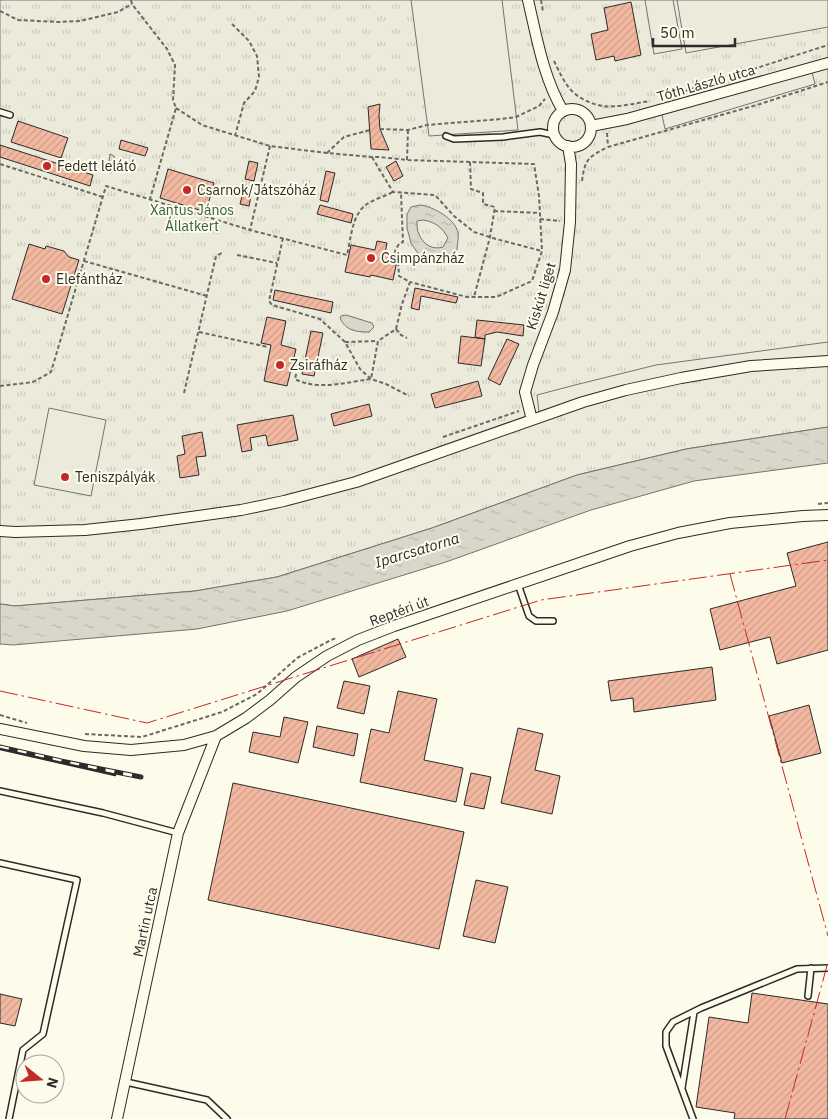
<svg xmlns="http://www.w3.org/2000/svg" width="828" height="1119" font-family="'IBM Plex Sans',sans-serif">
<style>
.grass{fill:url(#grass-tufts);stroke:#74746e}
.pitch{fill:#ecebdb;stroke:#74746e}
.parking{fill:#eceadb;stroke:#74746e}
.water{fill:url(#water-ripples);stroke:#74746e;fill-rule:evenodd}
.building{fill:url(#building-hatch);stroke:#2b2b2b}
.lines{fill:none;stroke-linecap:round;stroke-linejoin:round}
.lane-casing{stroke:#2b2b2b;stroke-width:8}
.street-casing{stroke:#2b2b2b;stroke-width:12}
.path{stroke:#6a6964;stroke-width:2;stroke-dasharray:4 2.5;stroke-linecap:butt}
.lane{stroke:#fdfbea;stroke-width:5}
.street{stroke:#fdfbea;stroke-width:10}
.rail-casing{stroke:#2b2b2b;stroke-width:5}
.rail{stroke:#fdfbea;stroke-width:3;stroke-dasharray:9;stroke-linecap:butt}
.wall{stroke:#2b2b2b;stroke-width:2.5}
.power{stroke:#c62828;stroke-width:1;stroke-dasharray:18 4 2.5 4;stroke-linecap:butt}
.poi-dot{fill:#c62828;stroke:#fdfbea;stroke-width:2}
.labels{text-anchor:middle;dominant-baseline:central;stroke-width:4;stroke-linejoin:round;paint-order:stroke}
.street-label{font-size:14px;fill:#2b2b2b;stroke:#fdfbea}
.poi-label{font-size:14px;fill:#2b2b2b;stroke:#fdfbea;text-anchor:start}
.park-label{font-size:14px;fill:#34623c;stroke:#fdfbea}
.water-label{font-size:15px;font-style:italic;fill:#2b2b2b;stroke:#fdfbea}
</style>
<defs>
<pattern id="grass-tufts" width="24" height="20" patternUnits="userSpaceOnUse" patternTransform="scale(1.25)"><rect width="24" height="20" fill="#ecebdb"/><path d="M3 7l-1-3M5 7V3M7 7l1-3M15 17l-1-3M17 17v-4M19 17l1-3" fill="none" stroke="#cbcabc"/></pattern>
<pattern id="water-ripples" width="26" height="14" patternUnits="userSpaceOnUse" patternTransform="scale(1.25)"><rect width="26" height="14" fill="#d8d7c9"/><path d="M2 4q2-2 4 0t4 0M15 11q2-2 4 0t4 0" fill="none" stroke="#bab9ad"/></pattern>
<pattern id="building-hatch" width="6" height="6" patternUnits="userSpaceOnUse" patternTransform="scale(1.25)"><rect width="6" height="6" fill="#f2b8a0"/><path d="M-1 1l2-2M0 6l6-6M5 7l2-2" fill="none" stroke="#d09e8a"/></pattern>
</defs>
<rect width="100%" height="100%" fill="#fdfbea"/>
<path class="grass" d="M0,0H828V427L686,449L577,475L432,528L277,577L195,591L15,606L0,604Z"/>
<path class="pitch" d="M645,0H673L682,49L654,54Z
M677,0H828V27L686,53Z
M49,408L106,420L91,496L34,485Z"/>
<path class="parking" d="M411,0H502L518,130L429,136Z
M811,68L815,84L665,129L661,110Z
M828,342V361L681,378L543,416L539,412L537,395L575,385L656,365Z"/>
<path class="water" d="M110,154L114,156L116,167L113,171L110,173L107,171L106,168L109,161Z
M420,205C432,206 456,219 458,233C459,238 457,245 457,250L448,258L438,262L428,260L419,255L411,243L407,228V214L411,207ZM423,220C435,222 442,227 448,238L443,247C433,250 423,245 419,234C417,231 417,225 417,221Z
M346,315L372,323L374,327L369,332C356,332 346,331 340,318L341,316Z
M828,427V463L694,481L591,510L446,562L287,611L197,629L13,645L0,644V604L15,606L195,591L277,577L432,528L577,475L686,449Z"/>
<path class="building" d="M631,2L641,55L615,61L614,56L596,60L591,34L608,30L604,8Z
M380,104L379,116L380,129L389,150L371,149L368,107Z
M18,121L68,138L61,158L11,142Z
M121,140L148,148L145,156L119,149Z
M0,145L93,175L90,186L0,157Z
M249,161L258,163L254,181L245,179Z
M396,161L403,176L394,181L386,167Z
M168,169L214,183L206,212L160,198Z
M326,171L335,173L328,202L320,200Z
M245,185L253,187L249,206L240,204Z
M320,205L353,214L351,223L317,214Z
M377,241L387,243L385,253L393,255L397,261L393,280L371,275L370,277L345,272L351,245L375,250Z
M29,244L45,249L46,246L64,251L69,257L79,260L62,314L12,299Z
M415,288L458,297L456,303L421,296L419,310L411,308Z
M275,290L333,302L331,313L273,300Z
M267,317L286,321L281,345L296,349L287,386L264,381L271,345L261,343Z
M477,320L524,325L523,336L497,332L485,335V339L475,337Z
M311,331L323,333L314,376L302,374Z
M461,336L485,339L481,366L458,363Z
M507,339L519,344L500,385L488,379Z
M478,381L482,396L435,408L431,394Z
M369,404L372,416L334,426L331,414Z
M293,415L298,440L268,446L266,435L250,438L252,450L242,452L237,425Z
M202,432L206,456L196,457L199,475L180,478L177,456L185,454L182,436Z
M828,542V650L777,664L770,637L720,650L710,609L796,586L787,553Z
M398,639L406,657L359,677L352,659Z
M712,667L716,700L634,712L633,698L611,701L608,681Z
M344,681L370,686L364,714L337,708Z
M398,691L437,699L424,760L463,768L456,802L360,782L371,729L389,733Z
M809,705L821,753L782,763L769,716Z
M284,717L308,722L298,763L249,752L253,732L280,737Z
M317,726L358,734L354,756L313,747Z
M518,728L543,734L535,770L560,776L552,814L501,803Z
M471,773L491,777L484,809L464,805Z
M233,783L464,832L439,949L208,900Z
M476,880L508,887L495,943L463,936Z
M752,993L828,1004V1119H734L735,1113L696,1107L709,1017L748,1023Z
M0,994L22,999L15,1026L0,1023Z"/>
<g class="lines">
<defs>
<path id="lane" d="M0,112L10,115
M446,136L454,139L503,137L540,132L554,135
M518,584L529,616L536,621H553
M0,791L103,813L178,833
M0,863L77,880L43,1034L23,1050L9,1119
M808,996L811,968
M126,1082L207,1100L227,1119
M682,1088L694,1012
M693,1119L666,1046V1032L673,1022L701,1008L797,969L828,968"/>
<path id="street" d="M528,0C537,38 543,77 563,111
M553 128a19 19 0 1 1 38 0a19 19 0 1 1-38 0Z
M591,126L627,119L828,63
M532,420L525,392L533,365L553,312L565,270L570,222L571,164L568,146
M0,531L15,532L85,530L141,524L241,510L284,501L356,482L583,402L626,390L681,378L751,366L828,361
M0,729L84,746L131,750L184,745L216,736L246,718L270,700L296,677L327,656L358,640L394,626L630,546L678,533L730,523L803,516L828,515
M117,1119L178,833L216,736"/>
</defs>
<use href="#lane" class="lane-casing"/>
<use href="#street" class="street-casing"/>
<path class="path" d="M131,0L132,4L167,49L175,65L173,100L176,108L150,199
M541,0L543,12
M0,11L18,20L58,22L80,21L118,12L132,4
M232,24L249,41L257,56L259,77L255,91L244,103L235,136
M554,61C558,69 562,78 567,85C575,97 590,104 603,106C617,108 636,103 650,101
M679,93L828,45
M176,108L202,125L270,146L327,153L372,157H380L407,160L534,164L539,196L542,251L532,281L496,297H467L410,282
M380,129L408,130L427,125L501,119L516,117L539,106L545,99
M607,133L608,146
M270,146L250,230L347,255C351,238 352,214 367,204C375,199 385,196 393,192
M327,153L344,137L370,130
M372,157L393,192L435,195L454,216L474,232L496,239L542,251
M407,160L408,130
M470,162L471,189L483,193V204L495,207L490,237L474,297
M0,164L103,197
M582,181C585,159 588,157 608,147L760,104L828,82
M494,211L540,213
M540,219L560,221
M283,238L269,301L272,305L320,319L345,342L360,369L371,379L386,384L409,396
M237,255L277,263
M84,261L207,296
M396,329L401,335L407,338
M199,332L268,347
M345,342L377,341
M305,363L299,361L295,379C316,391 348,382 371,379L378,341L396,329L402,304L410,282L399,276L398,260L395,251L399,244L403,242L401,193
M0,386L33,382L51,372L106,186L250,230
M184,393L216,256L224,252
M443,437L519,411
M818,504L828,503
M0,715L27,723
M85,734L142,737L222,712L257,694L297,658L329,641L336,638"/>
<use href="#lane" class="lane"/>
<use href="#street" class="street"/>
<defs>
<path id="rail" d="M0,747L61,761L141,777"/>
</defs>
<use href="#rail" class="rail-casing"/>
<use href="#rail" class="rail"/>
<path class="wall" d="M0,749L115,775"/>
<path class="power" d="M730,574L828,936
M0,691L147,723L541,600L828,560
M785,1119L828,962"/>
</g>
<g class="poi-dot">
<circle cx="47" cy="166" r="5"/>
<circle cx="187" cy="190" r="5"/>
<circle cx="371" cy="258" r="5"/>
<circle cx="46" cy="279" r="5"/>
<circle cx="280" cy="365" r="5"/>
<circle cx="65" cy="477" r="5"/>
</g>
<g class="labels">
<g class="street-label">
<text transform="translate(706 83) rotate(-16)">Tóth László utca</text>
<text transform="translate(541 296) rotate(-73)">Kiskút liget</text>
<text transform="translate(399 611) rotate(-20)">Reptéri út</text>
<text transform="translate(145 922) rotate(-78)">Martin utca</text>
</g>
<g class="poi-label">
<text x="57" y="166">Fedett lelátó</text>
<text x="197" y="190">Csarnok/Játszóház</text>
<text x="381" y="258">Csimpánzház</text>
<text x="56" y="279">Elefántház</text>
<text x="290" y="365">Zsiráfház</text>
<text x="75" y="477">Teniszpályák</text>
</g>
<g class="park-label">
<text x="192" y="210">Xantus János<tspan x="192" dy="16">Állatkert</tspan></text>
</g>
<g class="water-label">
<text transform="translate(417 550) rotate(-17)">Iparcsatorna</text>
</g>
</g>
<g transform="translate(40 1079) rotate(107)"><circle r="24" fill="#fdfbea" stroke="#a9a89e"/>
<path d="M0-4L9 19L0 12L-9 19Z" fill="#c62828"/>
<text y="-8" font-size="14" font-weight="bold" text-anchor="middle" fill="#2b2b2b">N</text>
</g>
<path d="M653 38v8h82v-8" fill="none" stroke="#2b2b2b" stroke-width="2.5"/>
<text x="660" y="38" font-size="15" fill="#2b2b2b" stroke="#fdfbea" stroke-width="4" paint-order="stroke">50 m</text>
</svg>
